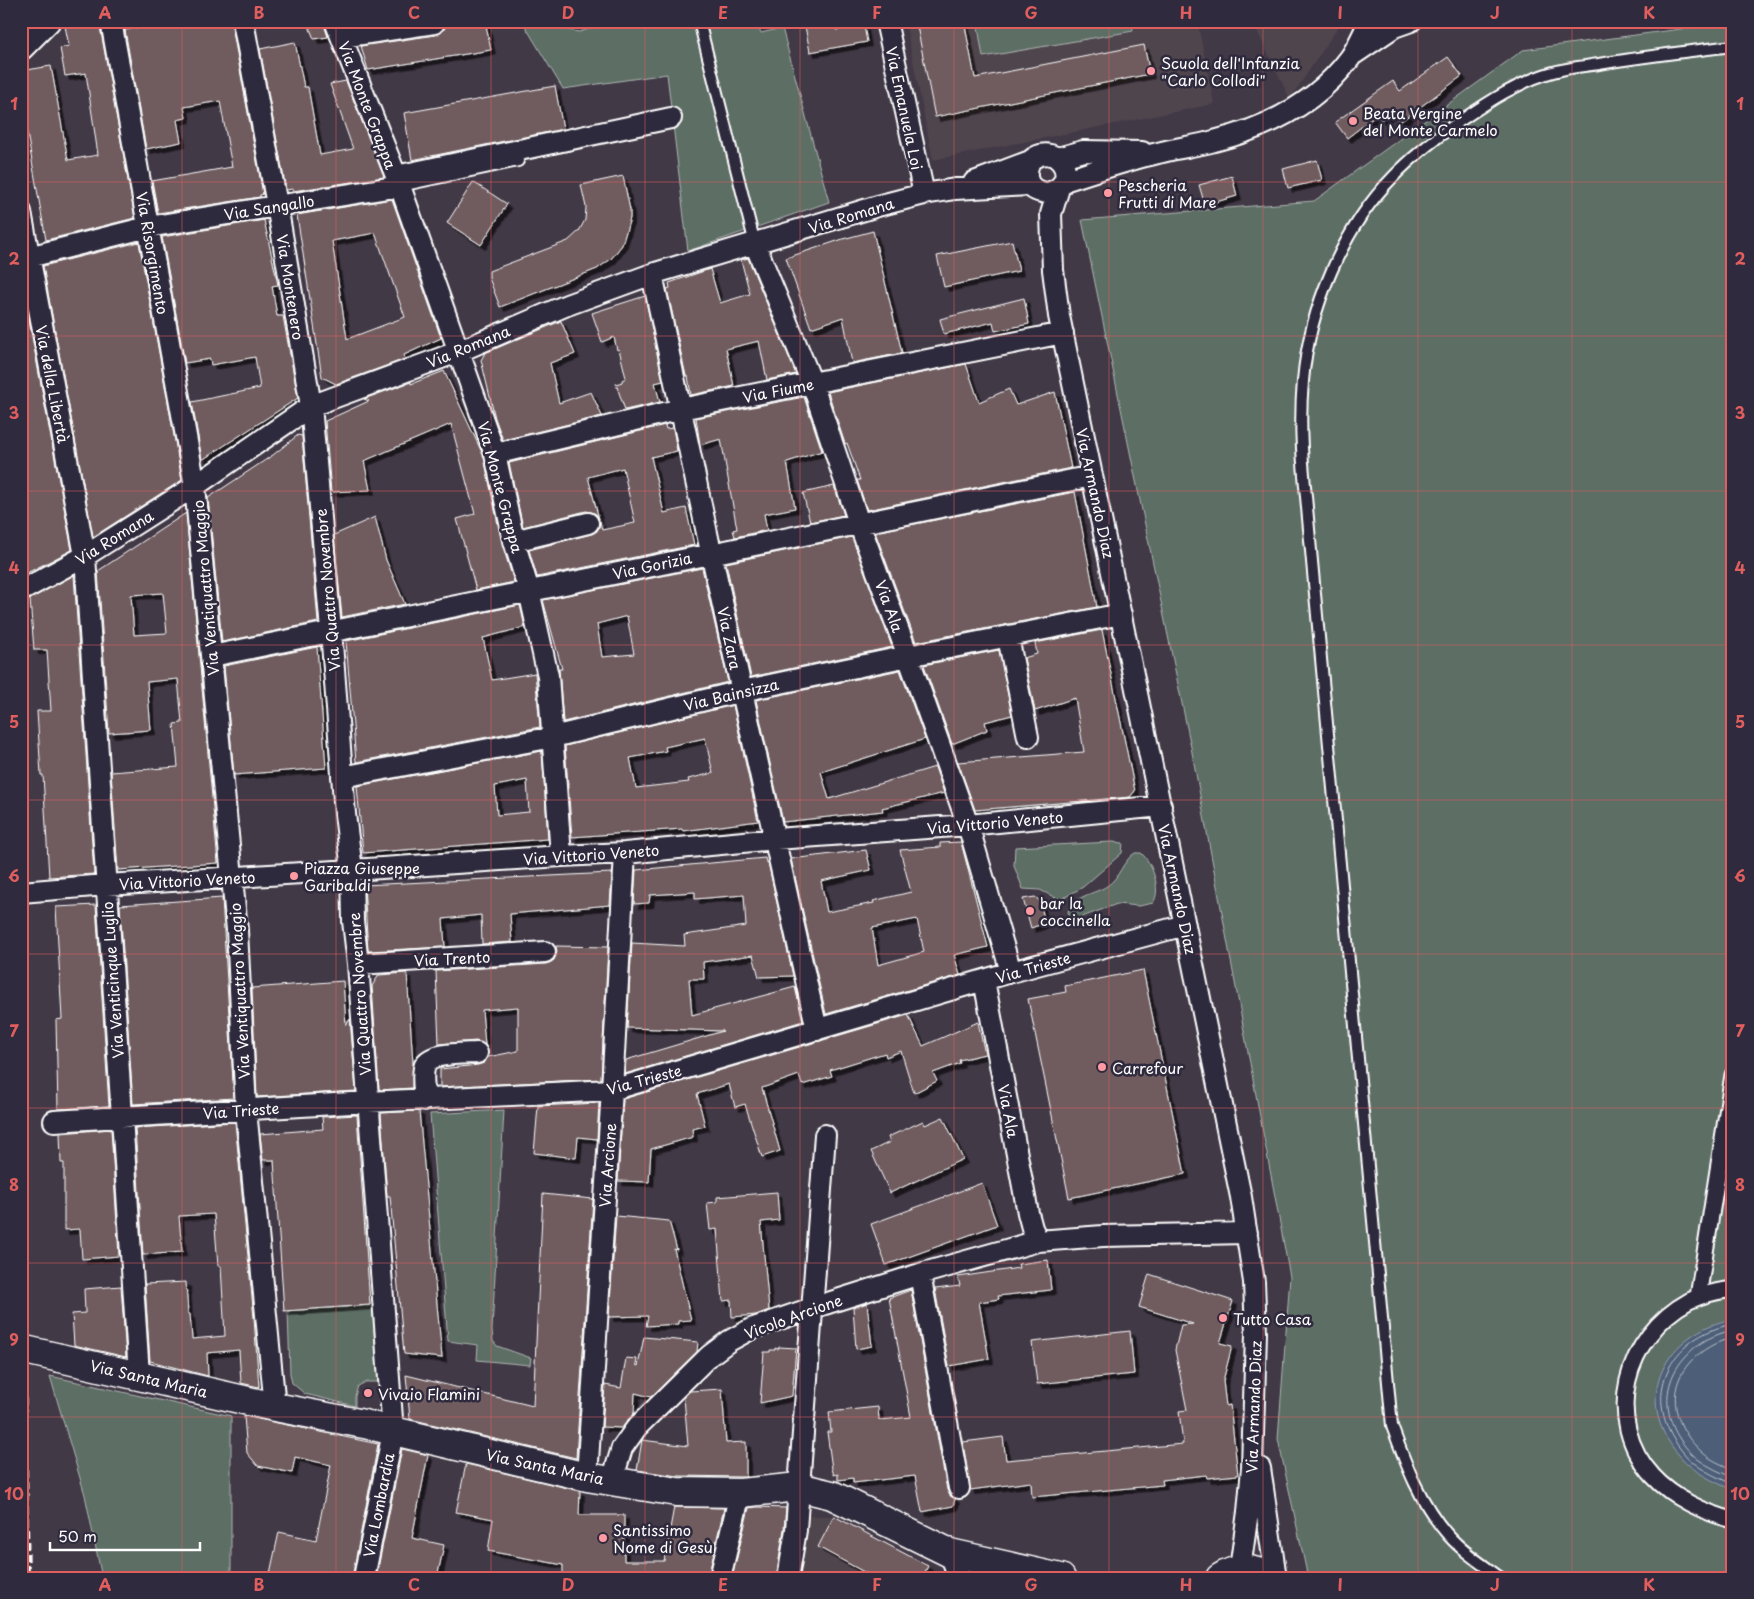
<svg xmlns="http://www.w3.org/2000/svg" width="1754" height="1599" font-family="'Playpen Sans',sans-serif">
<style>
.built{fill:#50444e}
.green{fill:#5d6e65;stroke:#aeb6b2}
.water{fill:#4e5f78;stroke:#959fae}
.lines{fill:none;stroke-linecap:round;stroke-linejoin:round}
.shore{stroke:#b8bfc9;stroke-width:1}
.building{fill:#705c5e;stroke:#fff;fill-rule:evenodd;filter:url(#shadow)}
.service-casing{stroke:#fff;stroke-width:14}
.pedestrian-casing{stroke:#fff;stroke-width:19}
.minor-casing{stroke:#fff;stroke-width:24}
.tertiary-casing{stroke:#fff;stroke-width:29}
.secondary-casing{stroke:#fff;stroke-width:31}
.service{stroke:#2f2a3d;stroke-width:10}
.pedestrian{stroke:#2f2a3d;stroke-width:15}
.minor{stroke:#2f2a3d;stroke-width:20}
.tertiary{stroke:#2f2a3d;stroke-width:25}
.secondary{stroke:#2f2a3d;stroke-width:28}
.rail{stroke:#fff;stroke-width:4;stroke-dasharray:8 4;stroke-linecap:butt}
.secondary-bridge-casing{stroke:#fff;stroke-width:31;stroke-linecap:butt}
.secondary-bridge{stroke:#2f2a3d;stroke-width:28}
.grid{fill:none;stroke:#e05e5e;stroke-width:1;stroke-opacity:0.55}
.poi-dot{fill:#ff9aa2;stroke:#2f2a3d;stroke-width:2}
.labels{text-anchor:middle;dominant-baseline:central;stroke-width:5;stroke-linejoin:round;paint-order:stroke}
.poi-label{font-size:15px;fill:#fff;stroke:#2f2a3d;text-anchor:start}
.street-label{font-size:15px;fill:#fff;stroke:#2f2a3d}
.neatline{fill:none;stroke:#e05e5e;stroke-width:2}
.grid-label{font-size:16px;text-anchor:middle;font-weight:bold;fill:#e05e5e}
</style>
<defs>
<filter id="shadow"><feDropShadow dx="4.5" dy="4.5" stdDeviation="0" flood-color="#0009"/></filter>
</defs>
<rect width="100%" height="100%" fill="#423947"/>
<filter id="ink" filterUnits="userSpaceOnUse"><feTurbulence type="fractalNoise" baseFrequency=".02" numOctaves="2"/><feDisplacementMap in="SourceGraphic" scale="10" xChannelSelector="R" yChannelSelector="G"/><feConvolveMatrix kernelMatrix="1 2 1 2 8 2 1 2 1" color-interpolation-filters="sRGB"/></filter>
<g filter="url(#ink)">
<path class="built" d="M905,21H1209L1198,24L1214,104L933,160Z
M1252,21H1342L1290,99Z
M805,1516H834L928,1566L933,1578H796Z"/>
<path class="green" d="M522,21L579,32L615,21H754L761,33L782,28L829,202L688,251L667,74L563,89Z
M977,21H1132L1133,31L983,57Z
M1733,22V1578H1308L1278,1439L1290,1277L1191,747L1082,220L1314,201L1523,50Z
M1112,842L1123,843L1122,853L1083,887L1060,900L1040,890L1023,889L1014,866L1015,847Z
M1135,853H1141C1152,862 1162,890 1153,903L1139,906L1117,904L1082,917L1071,919L1068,912C1072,896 1095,894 1107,886C1120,878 1122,861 1135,853Z
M504,1110L492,1330L493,1341L497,1346L531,1358L530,1365L477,1360L478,1345L448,1341L430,1114Z
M372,1306L378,1382H366L358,1386L355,1396V1406L305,1394L292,1383L290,1374L288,1311Z
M50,1376L231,1416V1578H102L85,1495Z"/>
<path class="water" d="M1733,1319V1490C1712,1481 1693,1472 1679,1455C1630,1400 1665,1331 1733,1319Z"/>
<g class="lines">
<path class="shore" d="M1733,1324C1668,1336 1639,1398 1682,1451C1695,1468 1714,1476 1733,1484
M1733,1330C1715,1334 1698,1342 1686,1356C1656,1388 1665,1433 1699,1460C1709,1467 1721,1473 1733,1477
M1733,1338C1716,1341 1702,1350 1690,1362C1664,1391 1675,1429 1703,1453C1711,1460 1722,1465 1733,1469"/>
</g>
<path class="building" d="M64,21H99L135,218L46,240L21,99V71L51,66L68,160L98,155L86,73L65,76L60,48L69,46Z
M164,21H231L263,194L260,195V197L158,213L152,181L232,167L220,101L184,107L186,118L177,120L181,142L146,149L125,30L164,23Z
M307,21H323L328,37L314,39Z
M446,21H485L491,50L368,70L361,46L436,35L441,33L445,28Z
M804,21H835L836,30L864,26L867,42L810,52Z
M916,21H964L975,78L1144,45L1150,74L935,117Z
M295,42L304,87H308L320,155L353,149L330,84L346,81L384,177L293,191V189L286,190L260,49Z
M1448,57L1462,76L1400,122L1393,112L1381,120L1377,115L1347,138L1335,122L1393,81L1400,91Z
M555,86L563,129L412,160L404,113Z
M1317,160L1322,180L1288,188L1283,169Z
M623,176L630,210V218L622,245L611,259L597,269L500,307L489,278V271L568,241L579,231L585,220L586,207L581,185Z
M1232,176L1237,196L1205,205L1199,185Z
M473,182L507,204L481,245L447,223Z
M392,199L441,338L404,355L405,359L336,384L322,377L297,215ZM375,233L405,317L347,339L332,241Z
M264,220L278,285L272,286L277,316H283L298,398L202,460L192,402L260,388L255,357L211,365L210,359L185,363L162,237Z
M873,231L902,353L852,363L843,317L811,328L786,258L843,239Z
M1012,241L1019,271L944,287L937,256Z
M139,242L182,480L93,537L43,266Z
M748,258L796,374L767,380L759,341L726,349L734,386L691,395L688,376H686L667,289L670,288L669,283L710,269L720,303L750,294L741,260Z
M21,278L72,550L21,576Z
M645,296L663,381L655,383L660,402L625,410L616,384L622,382V380L626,378L619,349L617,350L614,337L602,342L592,313Z
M1024,298L1029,324L995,331L993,322L944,334L940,319Z
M561,321L575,354L550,363L559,403L591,392L602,416L503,440L495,418L481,360L485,353Z
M966,364L979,402L1009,389L1016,405L1055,392L1071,468L867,510L857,480H860L847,443L845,444L828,392Z
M444,371L484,457L502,544L514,582L476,590L457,519L475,514L451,424L364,461L370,490L331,492L325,421L369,401L364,399L411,382V384Z
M804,397L822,451L787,462L795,508L764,514L767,530L735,537L733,530L737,529L721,439L700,445L696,418Z
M665,425L666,429L673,428L677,451L651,457L664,513L686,508L694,545L537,577L529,550L591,534L597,531L599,527L600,521L602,530L635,523L623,468L588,477L599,519L596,514L592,512L586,511L523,527L509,463Z
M298,435L302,436L318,622L222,642L208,498L273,455Z
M834,486L844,515L810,522L803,493Z
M1075,492L1097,607L916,642L875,532Z
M186,513L218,863L118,870L111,772L178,767L174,724L182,723L178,679L147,682L151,730L109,733L98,571ZM163,593L167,633L134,635L131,595Z
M375,517L386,560L405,604L342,617L334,535Z
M852,537L892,647L751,677L726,563Z
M702,568L728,682L563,722L559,669H562L543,600ZM627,616L634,654L602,657L597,624Z
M74,575L94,874L49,877L43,775H41L37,711H51L47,650H34L30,599Z
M520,605L525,627L483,638L492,680L535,673L540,727L356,762L346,641Z
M1102,630L1135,791L1130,797L975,810L958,762L1084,752L1075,698L1035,711L1024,658L1037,654L1035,643Z
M317,647L326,768L234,775L224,666Z
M999,650L1012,715L985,722L987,730L952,744L924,665Z
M900,670L925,739L821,772L829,799L935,767L944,793L882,808L883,811L783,822L756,700Z
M733,705L758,821L683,831L682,829L572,837L565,746ZM705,738L713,773L688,779L689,782L636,788L630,758L666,751L665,747Z
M542,751L548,839L363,853L357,786ZM527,780L529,812L497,815L495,786Z
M961,842L988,947L954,955L960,975L826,1014L791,859L866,850L871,870L821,881L827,912L874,903L873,901L911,892L900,850L940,847V843ZM917,919L924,952L878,965L872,928Z
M765,858L766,862H768L793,976L759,977L753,955L703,962L704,979H689L692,1015L795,987L803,1021L625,1074L626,1060L723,1031L627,1028L632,943L685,946L684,935L746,926L744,895L695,899V892L650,895L649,903L634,904L636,870Z
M612,873L610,905L510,914L512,942L482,944L481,915L443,919L445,947L368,951L364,885Z
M1035,897L1040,901L1045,923L1031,928L1023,899Z
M222,898L234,1098L133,1104L120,905Z
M96,905L109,1106L58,1109L56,1020L62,1019L56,907Z
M556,946L608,947L601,1079L440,1087V1069L478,1065L484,1063L488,1057L518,1051V1007L482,1010L485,1045L476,1041L439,1044L436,971L546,964L554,960L557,952Z
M1143,970L1185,1174L1069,1198L1028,999L1066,992L1065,986Z
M407,973L413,1063L412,1088L379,1090L372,986L379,975Z
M343,981L346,1025L350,1019L356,1091L257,1097L252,988Z
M908,1015L923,1046L978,1022L985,1054L959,1060L960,1063L933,1073L937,1081L914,1093L901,1051L886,1057L885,1053L830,1070L832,1076L802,1085L799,1075L762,1088L780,1151L762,1157L745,1104L735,1107L729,1084L697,1094L705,1126L692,1129L693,1137L651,1149L649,1182L618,1181L623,1099Z
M599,1103L597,1139L578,1137L576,1158L534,1153L538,1106Z
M419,1111L442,1358L404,1354L390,1196H387L381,1113Z
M357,1115L370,1305L284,1311L274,1160H263L260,1134L323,1129L322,1117Z
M943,1117L963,1159L890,1193L871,1151L890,1142L888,1137L923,1121L925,1125Z
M235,1122L254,1318L259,1387L241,1383L239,1350L207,1353L208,1376L150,1361L145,1284L186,1282L188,1314H190L192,1339L225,1336L221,1266H218L214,1214L179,1216L182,1252L143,1255L135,1128Z
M111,1129L119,1256L82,1259L80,1229L64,1230V1163H61L60,1133Z
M982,1183L997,1225L886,1265L871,1224Z
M777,1192L779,1220L761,1222L769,1310L756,1315L732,1317L731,1300L723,1301L717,1229L710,1230L707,1203L717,1202V1197Z
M543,1194L593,1199L576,1458L410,1419L406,1375L533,1406Z
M616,1216L669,1221L677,1250L674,1249L691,1320L678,1321V1324L646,1326L648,1316L609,1317Z
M1048,1260L1051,1290L998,1296L999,1299L979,1302L989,1359L949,1366L935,1289L960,1286L958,1277L1019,1268L1018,1264Z
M1149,1274L1233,1301L1220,1343L1232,1346L1223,1381L1226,1406L1230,1405L1238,1475L1207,1478L1206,1475L1162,1480L1163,1485L1032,1497L1031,1482L970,1490L963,1442L1003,1437L1006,1460L1183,1444L1179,1411L1187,1410L1175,1350L1181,1325L1193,1324L1139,1307Z
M121,1286L126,1357L74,1345L72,1314L85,1313L84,1289Z
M911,1290L947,1490L950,1495L955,1499L953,1506L922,1512L915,1476L853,1483V1478L838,1480V1474L834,1475L832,1469L827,1432H831L829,1412L878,1407L879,1420L911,1417L889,1298Z
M867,1303L872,1346L856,1349L853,1308Z
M1130,1331L1134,1374L1037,1384L1032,1342Z
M644,1337L698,1342L697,1352L651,1397L635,1393L634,1413L622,1428L602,1427L605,1385L621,1388L626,1358L637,1359L636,1365L638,1366Z
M779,1347L796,1348L792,1396L760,1403L764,1352H770V1350H775V1348L778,1349Z
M722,1389L726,1443L746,1442V1477L678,1476L637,1470L642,1440L688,1446L684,1397L690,1391Z
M244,1416L378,1444L352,1578H269L279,1532L316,1540L331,1465L295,1457L292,1473L258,1466L247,1453Z
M402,1449L428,1455L412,1538L444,1545L437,1578H376Z
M466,1464L580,1491L579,1515H624V1561H664L674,1507L724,1508L708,1578H563V1565L488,1551L493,1519L456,1512Z
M757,1507L786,1508L784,1529L776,1578H732L749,1508Z
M834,1516L928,1566L922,1578H875L818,1547Z"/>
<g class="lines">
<defs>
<path id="service" d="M699,21L755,244
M400,186L518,161
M1501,1578C1483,1565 1463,1552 1448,1535C1420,1503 1406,1465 1392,1426L1304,475C1301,443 1300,412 1303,381C1309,309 1343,228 1393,177C1413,156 1436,138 1460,121C1488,102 1520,81 1553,72C1570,67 1588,66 1605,63C1648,56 1690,51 1733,46"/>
<path id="pedestrian" d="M1733,1289C1718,1291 1703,1294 1689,1301C1625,1336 1602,1420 1653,1476C1673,1498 1705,1513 1733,1520
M1698,1297L1733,1075"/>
<path id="minor" d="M111,21L195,486L237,930L246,1110L275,1407
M243,21L277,205L311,406L331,630L345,814L352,870L353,921L358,964L393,1432L364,1578
M335,21L400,186L495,454L514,541L529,591L548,676L561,856
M886,21L924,194
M342,37L434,23
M1354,54L1394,27L1411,21
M1058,158L1083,151L1142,152
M396,176L671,118
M1064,181C1095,171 1127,160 1158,153C1177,148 1196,146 1214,141C1268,128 1316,104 1350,58C1358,47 1363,33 1370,21
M974,182L1030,161C1054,140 1079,174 1057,189C1052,192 1047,194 1042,192C1026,189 1024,174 1030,161
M1059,188L1051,214L1053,270L1059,316L1241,1197L1254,1282L1256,1333L1252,1468L1248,1512L1240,1569
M21,212L85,556L139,1375
M755,244L812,383L859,523L908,656L968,825L1011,972
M21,259L148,227L400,186
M652,274L711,552L817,1030
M495,454L681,409L1063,333
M514,541L588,523
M21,591L85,556L195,486L311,406L460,351L567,305L652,274L881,205L924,194L955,189L1030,185
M1008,637L1028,737
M212,656L1092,476
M342,777L553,737L742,691L908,656L1121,614
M21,892L106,885L352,870L561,856L625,853L776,839L968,825L1161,806
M358,964L545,952
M984,980L1028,1213L1032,1228L1038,1241
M425,1100C424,1090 422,1078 424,1068C427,1052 463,1054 477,1053
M54,1121L368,1102L612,1090L1011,972L1185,925
M920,1274L959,1488
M1260,1468L1276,1578
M587,1477L612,1090L625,853
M612,1481L622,1448L637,1427L709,1356L729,1341L751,1329L812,1308L920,1274L1038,1241L1103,1236L1247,1233
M950,1553L959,1578
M720,1578L740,1493
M788,1578L796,1530L799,1487L825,1135"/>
<path id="tertiary" d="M21,47L47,21"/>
<path id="secondary" d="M60,1358L275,1407L364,1424L587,1477L677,1492L740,1493L799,1487L832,1495L950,1553L1061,1578
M1220,1578C1235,1568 1253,1566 1267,1578"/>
</defs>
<use href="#service" class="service-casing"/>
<use href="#pedestrian" class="pedestrian-casing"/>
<use href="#minor" class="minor-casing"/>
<use href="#tertiary" class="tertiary-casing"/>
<use href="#secondary" class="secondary-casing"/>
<use href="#service" class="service"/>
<use href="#pedestrian" class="pedestrian"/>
<use href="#minor" class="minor"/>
<use href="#tertiary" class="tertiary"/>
<use href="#secondary" class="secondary"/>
<path class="rail" d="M21,1193L28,1578"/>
<defs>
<path id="secondary-bridge" d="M21,1349L60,1358"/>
</defs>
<use href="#secondary-bridge" class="secondary-bridge-casing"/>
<use href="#secondary-bridge" class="secondary-bridge"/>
</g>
</g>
<path class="grid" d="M182,21V1578M336,21V1578M491,21V1578M645,21V1578M800,21V1578M954,21V1578M1109,21V1578M1263,21V1578M1418,21V1578M1572,21V1578M21,182H1733M21,336H1733M21,491H1733M21,645H1733M21,800H1733M21,954H1733M21,1108H1733M21,1263H1733M21,1417H1733"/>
<g class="poi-dot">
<circle cx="1151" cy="71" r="5"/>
<circle cx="1353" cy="121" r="5"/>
<circle cx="1108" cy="193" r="5"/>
<circle cx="294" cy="876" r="5"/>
<circle cx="1030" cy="911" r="5"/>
<circle cx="1102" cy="1067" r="5"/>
<circle cx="1223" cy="1318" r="5"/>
<circle cx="368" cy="1393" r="5"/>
<circle cx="603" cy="1538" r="5"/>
</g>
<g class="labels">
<g class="poi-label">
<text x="1161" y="62">Scuola dell'Infanzia<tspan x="1161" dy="17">"Carlo Collodi"</tspan></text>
<text x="1363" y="112">Beata Vergine<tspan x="1363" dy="17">del Monte Carmelo</tspan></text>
<text x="1118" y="184">Pescheria<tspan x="1118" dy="17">Frutti di Mare</tspan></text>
<text x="304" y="867">Piazza Giuseppe<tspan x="304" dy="17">Garibaldi</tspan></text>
<text x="1040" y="902">bar la<tspan x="1040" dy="17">coccinella</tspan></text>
<text x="1112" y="1067">Carrefour</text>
<text x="1233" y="1318">Tutto Casa</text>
<text x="378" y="1393">Vivaio Flamini</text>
<text x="613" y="1529">Santissimo<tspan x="613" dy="17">Nome di Gesù</tspan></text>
</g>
<g class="street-label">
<text transform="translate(368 105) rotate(69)">Via Monte Grappa</text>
<text transform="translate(905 108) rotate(78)">Via Emanuela Loi</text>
<text transform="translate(269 207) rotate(-9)">Via Sangallo</text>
<text transform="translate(851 215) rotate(-17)">Via Romana</text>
<text transform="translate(153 253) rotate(80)">Via Risorgimento</text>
<text transform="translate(291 287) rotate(81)">Via Montenero</text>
<text transform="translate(468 346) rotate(-22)">Via Romana</text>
<text transform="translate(53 384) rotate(79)">Via della Libertà</text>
<text transform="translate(778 390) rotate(-11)">Via Fiume</text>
<text transform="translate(501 487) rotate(75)">Via Monte Grappa</text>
<text transform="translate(1096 493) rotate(78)">Via Armando Diaz</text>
<text transform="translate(114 537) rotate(-32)">Via Romana</text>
<text transform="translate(652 565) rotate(-12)">Via Gorizia</text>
<text transform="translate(205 588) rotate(-95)">Via Ventiquattro Maggio</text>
<text transform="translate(327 590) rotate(-95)">Via Quattro Novembre</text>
<text transform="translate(890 606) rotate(70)">Via Ala</text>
<text transform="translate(730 638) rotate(78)">Via Zara</text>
<text transform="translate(731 694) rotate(-13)">Via Bainsizza</text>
<text transform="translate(995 822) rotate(-5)">Via Vittorio Veneto</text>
<text transform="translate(591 854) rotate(-4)">Via Vittorio Veneto</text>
<text transform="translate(187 880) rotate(-3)">Via Vittorio Veneto</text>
<text transform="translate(1178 889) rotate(78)">Via Armando Diaz</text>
<text transform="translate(452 958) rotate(-3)">Via Trento</text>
<text transform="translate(1033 967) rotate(-16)">Via Trieste</text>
<text transform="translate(112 980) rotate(-94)">Via Venticinque Luglio</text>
<text transform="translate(239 991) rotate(-93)">Via Ventiquattro Maggio</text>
<text transform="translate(359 994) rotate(-94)">Via Quattro Novembre</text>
<text transform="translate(644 1079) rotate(-15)">Via Trieste</text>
<text transform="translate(241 1110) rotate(-4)">Via Trieste</text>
<text transform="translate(1009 1111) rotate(79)">Via Ala</text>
<text transform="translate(607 1165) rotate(-86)">Via Arcione</text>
<text transform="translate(793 1316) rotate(-20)">Vicolo Arcione</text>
<text transform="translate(149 1378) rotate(13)">Via Santa Maria</text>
<text transform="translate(1253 1407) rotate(-88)">Via Armando Diaz</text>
<text transform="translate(545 1466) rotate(12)">Via Santa Maria</text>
<text transform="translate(378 1505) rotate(-79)">Via Lombardia</text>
</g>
</g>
<rect width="1754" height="1599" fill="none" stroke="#2f2a3d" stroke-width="55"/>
<path d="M50 1542v8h150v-8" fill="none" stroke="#ffffff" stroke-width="2.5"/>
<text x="58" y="1542" font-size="15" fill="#ffffff" stroke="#2f2a3d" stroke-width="4" paint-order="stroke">50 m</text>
<rect x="28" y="28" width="1698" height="1544" class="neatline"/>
<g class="grid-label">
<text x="105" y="19">A</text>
<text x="259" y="19">B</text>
<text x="414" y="19">C</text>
<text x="568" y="19">D</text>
<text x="723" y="19">E</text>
<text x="877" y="19">F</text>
<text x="1031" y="19">G</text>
<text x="1186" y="19">H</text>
<text x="1340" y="19">I</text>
<text x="1495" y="19">J</text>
<text x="1649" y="19">K</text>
<text x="14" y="110">1</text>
<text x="1740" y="110">1</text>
<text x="14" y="265">2</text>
<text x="1740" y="265">2</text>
<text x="14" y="419">3</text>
<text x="1740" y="419">3</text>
<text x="14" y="574">4</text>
<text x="1740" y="574">4</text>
<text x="14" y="728">5</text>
<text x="1740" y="728">5</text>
<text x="14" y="882">6</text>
<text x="1740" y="882">6</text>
<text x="14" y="1037">7</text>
<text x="1740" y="1037">7</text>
<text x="14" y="1191">8</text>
<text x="1740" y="1191">8</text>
<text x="14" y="1346">9</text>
<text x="1740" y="1346">9</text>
<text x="14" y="1500">10</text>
<text x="1740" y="1500">10</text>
<text x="105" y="1591">A</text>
<text x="259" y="1591">B</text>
<text x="414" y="1591">C</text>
<text x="568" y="1591">D</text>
<text x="723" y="1591">E</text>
<text x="877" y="1591">F</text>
<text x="1031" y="1591">G</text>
<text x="1186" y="1591">H</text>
<text x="1340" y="1591">I</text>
<text x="1495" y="1591">J</text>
<text x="1649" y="1591">K</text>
</g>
</svg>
